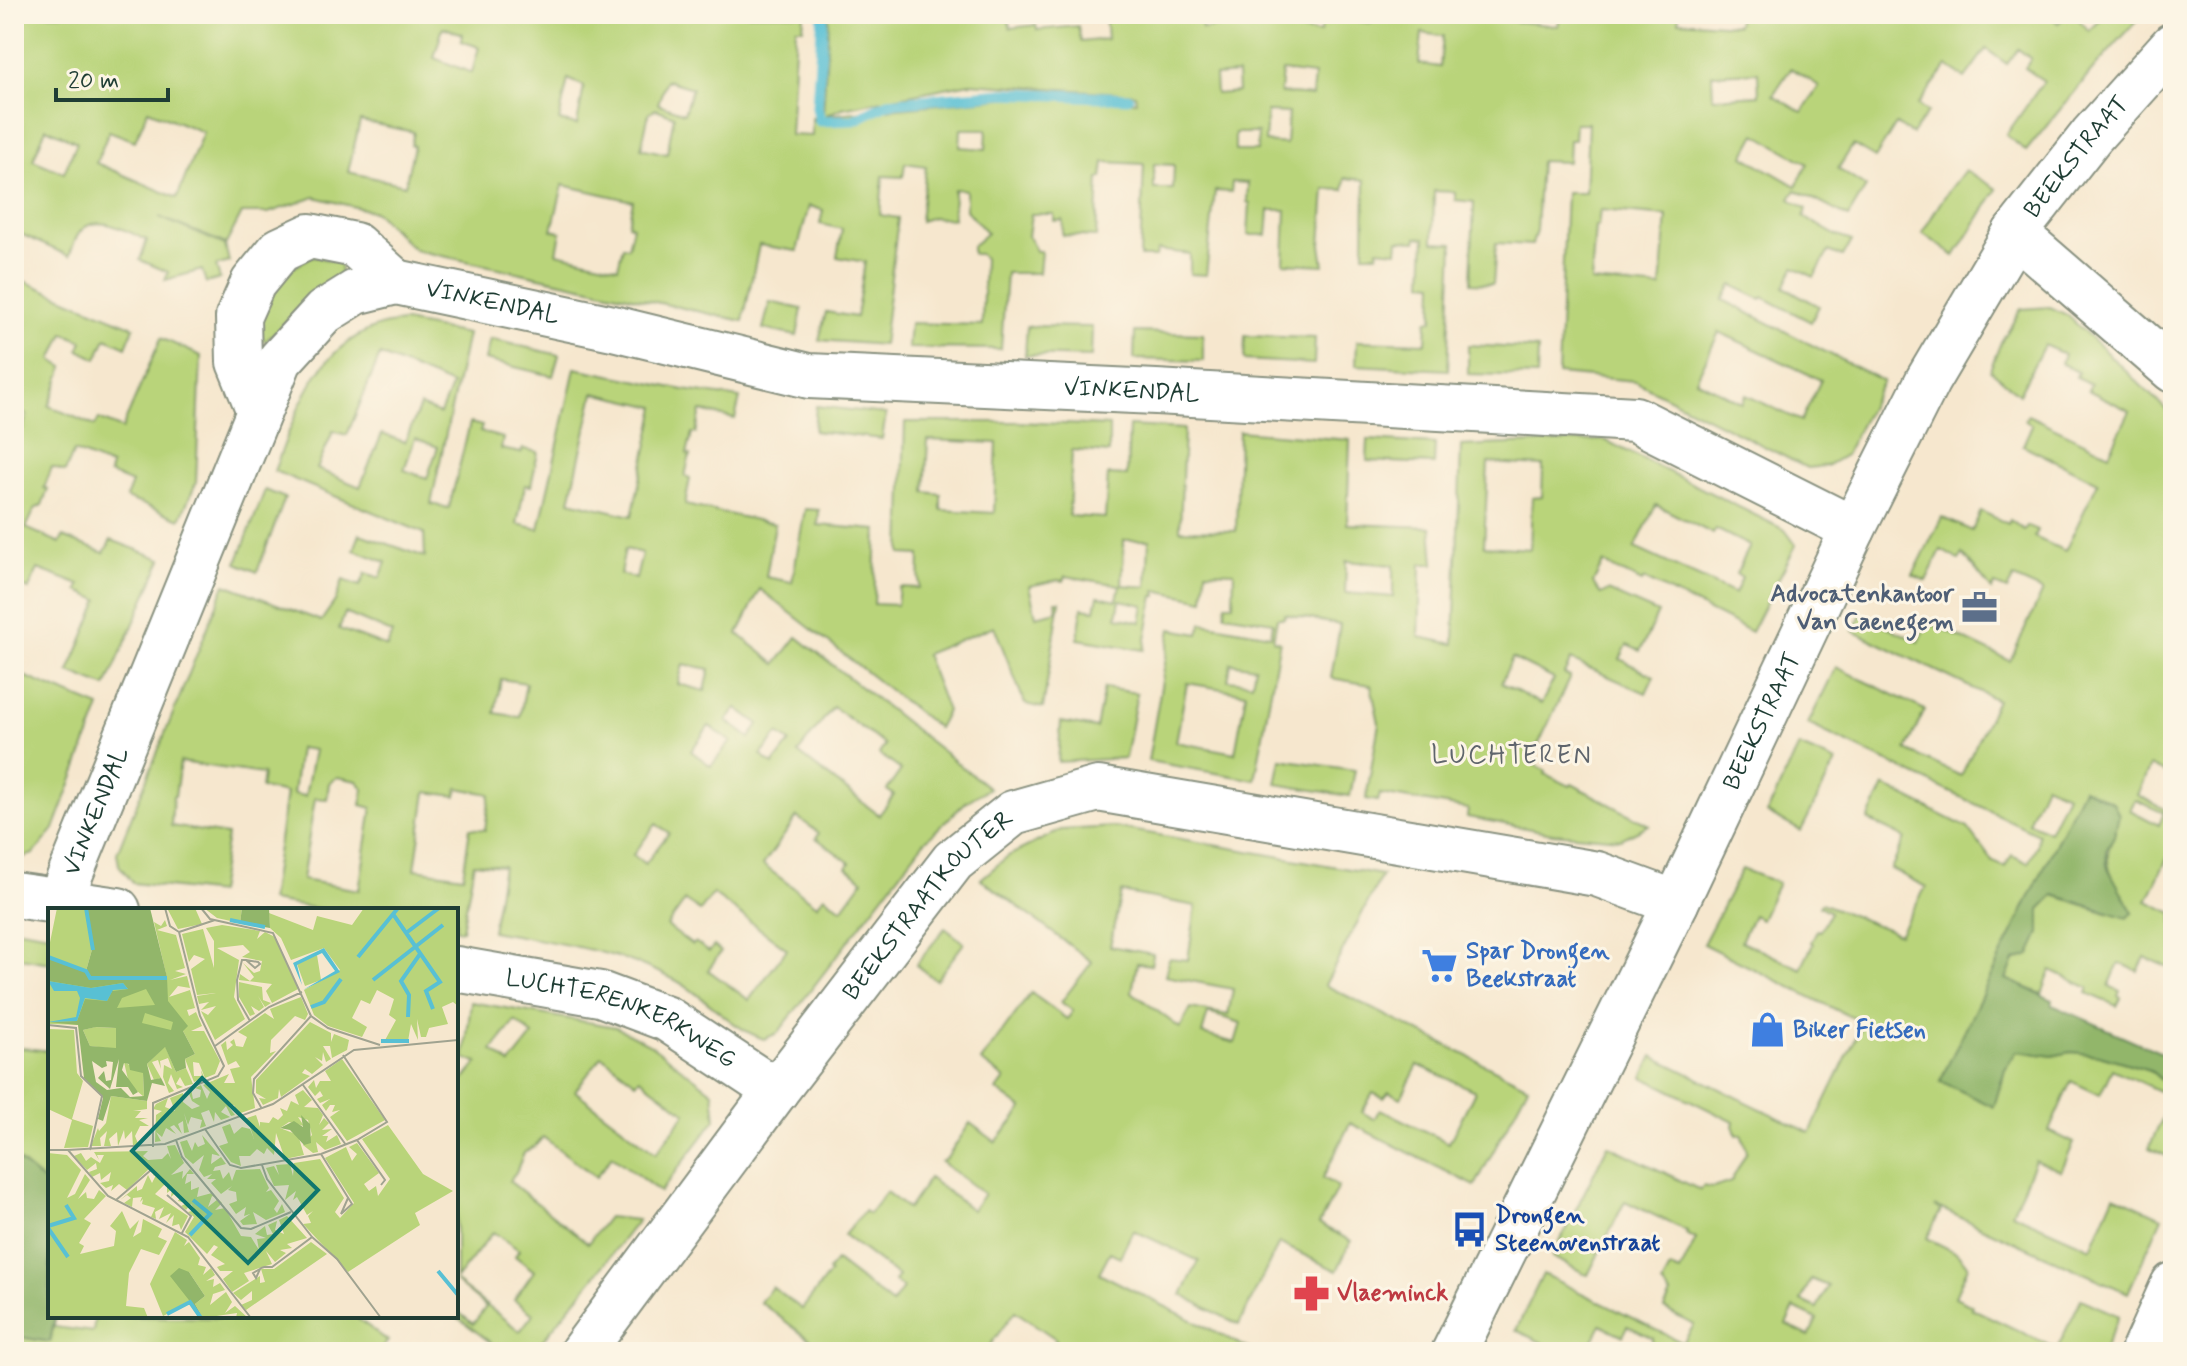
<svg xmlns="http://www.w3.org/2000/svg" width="2187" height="1366" font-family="Mynerve,sans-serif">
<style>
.green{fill:#b9d47a;stroke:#6c8857;stroke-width:2;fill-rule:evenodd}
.forest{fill:#92b66a;stroke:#587a4f;stroke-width:2}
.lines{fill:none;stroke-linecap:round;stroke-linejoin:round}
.stream{stroke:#58c0d4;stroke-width:11}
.minor-casing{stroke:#8a9281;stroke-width:48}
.minor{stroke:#fff;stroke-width:44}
.labels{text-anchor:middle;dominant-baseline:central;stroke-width:6;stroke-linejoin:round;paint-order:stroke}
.street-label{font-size:24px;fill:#1f3d34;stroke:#fcf5e5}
.service-label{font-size:24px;font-weight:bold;fill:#4e5e75;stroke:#fcf5e5;text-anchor:end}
.shop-label{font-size:24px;font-weight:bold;fill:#366cbe;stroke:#fcf5e5;text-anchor:start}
.transit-label{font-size:24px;font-weight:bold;fill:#164399;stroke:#fcf5e5;text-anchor:start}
.health-label{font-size:24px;font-weight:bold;fill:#be3a42;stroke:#fcf5e5;text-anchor:start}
.neighbourhood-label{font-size:26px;letter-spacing:2px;fill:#5f656c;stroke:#fcf5e5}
.inset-river{fill:none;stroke:#58c0d4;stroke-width:4}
.inset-road{fill:none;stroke:#a0a390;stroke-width:2}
.view{fill:#0f766e;fill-opacity:0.15;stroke:#0f766e;stroke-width:4}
.inset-edge{fill:none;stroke:#1f3d34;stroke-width:4}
</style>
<rect width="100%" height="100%" fill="#fcf5e5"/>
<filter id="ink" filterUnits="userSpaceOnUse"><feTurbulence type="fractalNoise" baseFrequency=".0125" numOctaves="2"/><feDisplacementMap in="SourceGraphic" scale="16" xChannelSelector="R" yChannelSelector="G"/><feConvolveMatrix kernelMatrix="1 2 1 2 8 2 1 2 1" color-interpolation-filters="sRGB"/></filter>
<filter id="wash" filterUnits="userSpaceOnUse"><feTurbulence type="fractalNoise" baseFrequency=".006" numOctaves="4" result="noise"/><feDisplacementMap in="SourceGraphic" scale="32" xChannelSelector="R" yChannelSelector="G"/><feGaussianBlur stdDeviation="1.8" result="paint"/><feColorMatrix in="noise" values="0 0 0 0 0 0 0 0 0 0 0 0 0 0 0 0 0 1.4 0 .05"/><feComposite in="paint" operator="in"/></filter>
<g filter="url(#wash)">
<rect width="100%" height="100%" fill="#f6e7ce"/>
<path class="green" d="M14,14H804L803,28H796L790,135L812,136V118L823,116L829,14H1008L1010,28L1036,25L1037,30L1078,26L1081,42L1107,39L1105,14H1200L1202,29L1227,26L1225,14H1274L1273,27L1320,33L1323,16L1372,23L1374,14H1478V17L1558,26L1560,14H1679V21L1737,25L1739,14H2049L2058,23L2068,14H2073L2089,31L2107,14H2143L2095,67L2026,151L2006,135L2044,81L2025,68L2031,59L2018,49L2007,64L1986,49L1965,78L1947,66L1918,105L1928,112L1912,134L1896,124L1875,158L1853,145L1838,169L1866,187L1848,217L1796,190L1790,199L1807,209L1804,217L1837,236L1852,241L1843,257L1829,251L1814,277L1794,267L1784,287L1819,306L1811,322L1763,297L1761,299L1732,285L1723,300L1883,381L1845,455L1826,466L1807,468L1635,381L1558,374L1566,193H1585L1588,123H1575L1574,140H1569L1568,162L1540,161L1536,230L1532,245L1496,243L1493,284L1471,283L1474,202L1455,200V192L1434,191L1433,242L1453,243L1448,370L1356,365L1357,341L1426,343L1427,321L1433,320L1434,283L1423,282L1425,238L1417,237L1416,241L1398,240L1397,251L1378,249L1377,254H1364L1365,180L1345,178L1344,190L1325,189L1321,245L1324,265L1284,263L1286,210H1269L1267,235H1248L1250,203L1247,202L1248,183L1232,182L1231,192L1215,191L1206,275L1190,274V254L1157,250L1156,257H1140L1144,164L1104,162L1102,178H1099L1096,237L1062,235L1063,220L1054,221V214H1031L1028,236L1036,251H1041L1039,273H1006L1001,349L908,348L910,323L982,325L984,258L979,254H972V246L987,233L966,210V190L954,189L953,219L933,217L920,221L926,166L905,163L903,177L883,176L880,215L898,218L883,345L819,340L826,312L856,317L865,262L837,257L842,229L820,224L823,210L809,206L797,251L759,245L743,321L415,250L375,212L315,197L268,213H242L226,244L159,217L225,245L229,262L216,266L220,279L206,283L202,270L165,280L168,272L140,260L147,240C129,233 96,211 80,232C75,238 72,249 69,256L14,231ZM443,27L462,34L461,41L479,47L472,73L434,58ZM1422,33L1443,36L1440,67L1419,64ZM1791,68L1819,86L1802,112L1773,95ZM1282,71L1314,75L1312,96L1280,93ZM1758,72L1759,95L1713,98L1712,74ZM1237,74L1238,92L1216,94L1215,76ZM568,79L584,86L577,125L559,121ZM666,80L692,88L684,113L658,104ZM970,83L1135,94L1136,101L1013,97L826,115L842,108ZM656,109L674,116L667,154L641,148L649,113ZM148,110L203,132L177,198L96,163L109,131L135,141ZM1267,112L1288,113L1286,144L1265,142ZM360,121L414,132L411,145L414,146L405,185L348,172ZM46,128L77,142L64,173L33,160ZM961,129H987L986,149L960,147ZM1235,133H1258L1257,151H1235ZM1756,134L1808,164L1796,186L1744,156ZM1154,164L1174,165L1173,189H1154ZM563,185L633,201L628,224L633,226L628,247L623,246L618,267L557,253L561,232L552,230ZM1600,210L1667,216L1661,288L1591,282L1595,226H1598ZM1719,332L1821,380L1801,421L1746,395L1742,403L1696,380Z
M1965,170L1997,189L1955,256L1922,233L1942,200Z
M311,256L340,262L341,276L301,307L266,341L258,339V305L272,282Z
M14,277L134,327L126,347L106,338L97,359L79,350L82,341L64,333L52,360L64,367L49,406L95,426L99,419L122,429L161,338L201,356L196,483L180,519L126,498L132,483L109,474L111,466L74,451L65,472L52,467L44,488L48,489L42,505L35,509L26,528L60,543L63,537L104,553L111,540L162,559L106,687L69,672L99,600L78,591L80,585L38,569L29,589L14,583V427L22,430L27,415L14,410Z
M770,302L802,309L797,336L763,329Z
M2050,307L2067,315L2173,416V777L2150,766L2137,795L2165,809V813L2173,817V846L2147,901L2173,913V970L2145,957L2138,971L2119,963L2109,986L2120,991L2118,996L2121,998L2117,1006L2087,993L2089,988L2051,970L2042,994L2005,979L2014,961L2040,933V909L2054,895L2106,913H2133C2119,887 2097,864 2114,836L2083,788L1940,1081L2001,1088L2005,1069L2017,1050L2052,1056L2071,1052L2099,1055L2150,1070L2173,1091V1159L2149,1148L2172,1097L2112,1069L2100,1095L2071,1081L2049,1131L2074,1143L2061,1171L2035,1160L2012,1213L2091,1248L2114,1195L2162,1217L2128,1293L1935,1206L1941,1210L1927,1238L1957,1253L1968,1266L1955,1297L1972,1305L1971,1308L2057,1349L2081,1299L2119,1316L2103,1352H1649L1653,1338L1628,1326L1623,1336L1601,1325L1587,1352H1561L1516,1330L1543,1274L1683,1343L1694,1325L1664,1309L1671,1295L1662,1285L1670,1268L1680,1272L1696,1239L1686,1234L1687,1231L1625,1201L1588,1275L1552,1257L1608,1145L1700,1190L1703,1186L1713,1188L1731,1182L1747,1151L1741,1134L1737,1135L1733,1126L1734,1122L1643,1077L1653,1056L1810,1133L1863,1023L1703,944L1742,869L1778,883L1761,919L1753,915L1741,941L1801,969L1813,944L1811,942L1817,930L1820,931L1830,912L1819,906L1821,903L1899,934L1926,887L1891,869L1905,838L1868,820L1884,786L1968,828L1993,862L2005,867L2012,855L2028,863L2037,846L2038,834L1808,724L1836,667L1925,710L1906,750L1961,776L1997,700L1853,631L1861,614L1919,642L1928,622L2010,661L2043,591L2014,578L2007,590L1995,585L1992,590L1963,554L1959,560L1941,550L1926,581L1913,575L1942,517L1972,531L1981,511L2008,524L2010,520L2024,530L2027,526L2037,530L2034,537L2065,551L2098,482L2023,445L2032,425L2025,420L2028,415L2109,454L2130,411L2088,390L2091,384L2076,377L2078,372L2061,363L2064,354L2044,345L2019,394L1990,370L2001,342L2021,309ZM2045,784L2067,794L2049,832L2028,822ZM2135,800L2164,813L2159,825L2130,810ZM1811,1279L1828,1286L1817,1308L1801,1301ZM1794,1308L1817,1319L1809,1336L1786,1325Z
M404,322L467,334L431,504L449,508L470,423L482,426L480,432L503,438L501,449L521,453L523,449L538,452L531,486L525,485L517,524L539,529L575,368L684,390L740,398L735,419L701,411L696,433H692L687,454L690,455L685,476L690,478L685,505L775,524L766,577L792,582L805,509L819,510L818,525L877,530L874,604L897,605L899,587L919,588L920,555L901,554L905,422H1017L1109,426V453L1072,450L1069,516L1105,518L1108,475L1127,476L1129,426L1184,429L1180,530L1236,531L1239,431L1350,440L1347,524L1431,527L1434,564H1421L1419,637L1454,644L1461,446L1605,440L1785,530L1796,545L1751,632L1644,579L1642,582L1603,563L1593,583L1601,595L1608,591L1658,613L1640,651L1627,645L1620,659L1654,676L1646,693L1571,660L1564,674L1570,677L1533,756L1537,766L1546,771L1545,774L1570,786L1572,784L1649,825L1621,839L1552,833L1467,817L1468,809L1380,794L1378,801L1366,799L1379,723L1371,685L1331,678L1340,625L1285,614L1284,618H1277L1273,640L1280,642L1279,645L1255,780L1148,761L1171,629L1199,634L1202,623L1271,635L1273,622L1225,614L1226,604H1233L1234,572L1206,571L1204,600L1156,590L1157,596H1154L1144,650L1078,639L1082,608L1095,610L1098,596L1117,600L1120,585L1066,576L1064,581L1058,580L1029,586L1036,616L1057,611L1056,601H1060L1043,708L1025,704L994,626L925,654L947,711L938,728L760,589L738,634L776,664L797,637L989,788L966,802L924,842L778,1033L764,1039C729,1027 708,998 677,981C619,950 555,943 492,931L503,866L474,863L462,930L456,929V910H326L270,901L286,793L261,788L263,774L180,762L175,796H173L171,826L227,835L218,893L133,883L119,865L117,853L225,584L321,621L335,601L343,580L360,586L366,573L380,578L386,562L354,550L360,534L425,557L424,533L274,471C296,415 312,352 374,328C383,324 394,323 404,322ZM380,355L452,385L440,414L420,406L405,442L382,434L360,487L317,469L333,431L347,435ZM594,393L656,407L632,516L570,501ZM415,438L438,447L427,478L404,470ZM928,440L997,443L994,513L941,510V494L925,492ZM1488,463L1543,466L1542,497L1532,498L1530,549L1484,546ZM1656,505L1713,534L1716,529L1750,546L1736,574L1742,578L1735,594L1635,548ZM1124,540H1149L1147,587L1122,585ZM625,549L642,553L636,579L620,574ZM1346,561L1393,565V597L1345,593ZM1120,600L1144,605L1141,622L1117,617ZM345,613L392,633L387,647L339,629ZM1512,658L1554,679L1541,704L1501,683ZM1231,663L1255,667L1252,683L1228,680ZM683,664L710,669L705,691L678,684ZM501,679L526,683L520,717L495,713ZM1187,683L1246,693L1235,753L1176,742ZM833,707L885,745L879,754L901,770L887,790L894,795L879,815L798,753ZM737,708L759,724L750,738L727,721ZM709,726L731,742L711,766L691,751ZM778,734L790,742L773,765L761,755ZM299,748L314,750L305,796L293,794ZM337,777L357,781L364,789L361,805L372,808L359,890L302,880L315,798L327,799L329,783ZM458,788L490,794L485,830L470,828L463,876L415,869L426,792L456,796ZM797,817L819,833L816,838L850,863L847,867L863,880L842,909L824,896L817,905L763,865ZM656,824L669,833L645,864L633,855ZM713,894L787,949L749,1000L708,970L721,952L714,946L709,952L695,942L692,945L667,926L685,901L700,911Z
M1027,326L1092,327L1091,357L1025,355Z
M1135,332L1203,334V361L1134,359Z
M1245,336L1315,338L1314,364L1244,360Z
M490,339L559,355L553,376L485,360Z
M1468,345L1538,349L1537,376L1468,374Z
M816,406L886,414L882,439L814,431Z
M1368,440L1435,444L1434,464L1367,461Z
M265,490L285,498L257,572L237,563Z
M14,672L100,707L54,829L34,854L14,860Z
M1104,688L1137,693L1125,758L1058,762L1061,722L1096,728Z
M1799,746L1836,762L1801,831L1767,813Z
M1281,759L1355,770L1350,796L1276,784Z
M1114,827L1382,875L1325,985L1528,1086L1475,1186L1350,1123L1323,1178L1338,1187L1319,1224L1351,1241L1337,1271L1279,1243L1239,1325L1182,1295L1199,1261L1133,1230L1120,1257L1110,1252L1099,1273L1255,1352H1049L1056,1339L1015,1311L990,1345L999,1352H826L760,1302L772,1287L802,1309L830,1273L828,1271L836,1261L892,1304L903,1288L894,1281L898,1276L844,1235L864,1211L869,1214L886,1192L908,1209L929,1178L972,1210L984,1194L941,1162L947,1158L970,1123L996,1142L1023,1109L997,1090L1005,1079L981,1061L1031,993L1067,1019L1073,1011L1061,1002L1092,962L981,879L1008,856L1061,830ZM1121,892L1196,906L1188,960L1169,958L1165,976L1233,989L1228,1015L1191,1008L1180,1028L1132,992L1137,963L1151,965L1153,954L1110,946ZM1208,1013L1241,1023L1235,1043L1202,1034ZM1418,1065L1475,1091L1449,1143L1380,1109L1374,1119L1362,1112L1373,1093L1384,1098L1389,1092L1401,1098Z
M14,928L50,934V963L14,957Z
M945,928L964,943L936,980L916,965Z
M471,1002L616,1027L651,1045L713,1092L716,1119L660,1192L612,1156L596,1177L543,1137L535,1146L524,1153L516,1172L509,1181L588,1243L608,1217L638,1220L592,1280L533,1352H503L456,1316V1310L473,1324L486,1307L456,1282L520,1331L533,1314L514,1300L534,1271L515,1256L519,1250L493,1232L456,1279V1070L462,1071L460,1085L478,1062L464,1059ZM515,1021L533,1035L510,1064L492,1050ZM602,1056L636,1082L640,1078L686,1113L656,1153L575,1091Z
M14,1047L50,1051V1187L14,1157Z
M55,1316H65L64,1319L55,1318L54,1327L93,1332L95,1316L230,1318L231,1316H354L388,1341L379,1352H14V1336L50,1342Z"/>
<path class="forest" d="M2083,788L2113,802L2119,815L2114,836L2106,850L2107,866L2133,913L2127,918L2054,895L2040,909V933L2030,955L2014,961L2006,979L2053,1000L2052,1005L2173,1058V1091L2150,1070L2099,1055L2071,1052L2052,1056L2017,1051L2005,1069L1994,1107L1940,1081Z
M14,1157L50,1187V1316H55L50,1342L14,1336Z"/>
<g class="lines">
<path class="stream" d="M823,14L817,107L820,121L854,120L888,103L1004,93L1128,98"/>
</g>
</g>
<g filter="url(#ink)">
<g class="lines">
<defs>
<g id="minor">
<path d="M2015,233L2173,370"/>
<path d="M259,411L239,362L238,317L253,283L280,250L310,236L355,245L396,282"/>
<path d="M14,895L118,910"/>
<path id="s1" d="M60,900L280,360L324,312L356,292L396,282L613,328L809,376L1156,392L1635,419L1853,529"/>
<path id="s2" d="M456,969L600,994L667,1019L776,1091"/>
<path id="s3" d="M582,1352L776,1091L953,861L1013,813L1098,789L1597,874L1676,903"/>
<path id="s4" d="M1454,1352L1676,903L1853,529L1928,380L2015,233L2092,135L2173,45"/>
<path d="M2143,1352L2173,1285"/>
</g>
</defs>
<use href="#minor" class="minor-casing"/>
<use href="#minor" class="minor"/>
</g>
</g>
<defs>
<symbol id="office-bare" viewBox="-9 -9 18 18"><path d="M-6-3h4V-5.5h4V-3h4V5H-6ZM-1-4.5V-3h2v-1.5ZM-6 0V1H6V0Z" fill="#5c6f8a" stroke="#fcf5e5" stroke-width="2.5" paint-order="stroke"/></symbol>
<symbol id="supermarket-bare" viewBox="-9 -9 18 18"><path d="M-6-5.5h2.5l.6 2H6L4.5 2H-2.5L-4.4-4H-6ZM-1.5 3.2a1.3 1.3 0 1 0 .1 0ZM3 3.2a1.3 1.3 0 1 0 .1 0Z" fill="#3f7fe0" stroke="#fcf5e5" stroke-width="2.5" paint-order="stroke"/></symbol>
<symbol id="shop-bare" viewBox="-9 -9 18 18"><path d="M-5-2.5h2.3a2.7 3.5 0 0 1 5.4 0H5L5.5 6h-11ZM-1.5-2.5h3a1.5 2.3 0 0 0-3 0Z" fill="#3f7fe0" stroke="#fcf5e5" stroke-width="2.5" paint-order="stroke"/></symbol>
<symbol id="bus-bare" viewBox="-9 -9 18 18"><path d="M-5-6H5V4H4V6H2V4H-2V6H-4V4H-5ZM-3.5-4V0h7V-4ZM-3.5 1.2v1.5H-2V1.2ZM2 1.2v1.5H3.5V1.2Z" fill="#1a4fb4" stroke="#fcf5e5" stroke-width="2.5" paint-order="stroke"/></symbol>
<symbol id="pharmacy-bare" viewBox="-9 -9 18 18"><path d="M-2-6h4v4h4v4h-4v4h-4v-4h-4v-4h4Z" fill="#e0444e" stroke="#fcf5e5" stroke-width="2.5" paint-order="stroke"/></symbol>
</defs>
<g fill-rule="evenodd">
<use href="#office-bare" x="1954" y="582" width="51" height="51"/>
<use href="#supermarket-bare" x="1414" y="940" width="51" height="51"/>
<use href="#shop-bare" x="1742" y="1004" width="51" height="51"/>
<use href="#bus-bare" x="1444" y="1204" width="51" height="51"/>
<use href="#pharmacy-bare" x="1286" y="1268" width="51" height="51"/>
</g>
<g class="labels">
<g class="street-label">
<text stroke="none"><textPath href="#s4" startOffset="1350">BEEKSTRAAT</textPath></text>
<text stroke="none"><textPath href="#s1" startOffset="826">VINKENDAL</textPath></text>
<text stroke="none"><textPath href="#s1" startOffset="1474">VINKENDAL</textPath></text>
<text stroke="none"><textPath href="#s4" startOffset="702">BEEKSTRAAT</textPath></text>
<text stroke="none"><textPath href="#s1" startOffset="96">VINKENDAL</textPath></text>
<text stroke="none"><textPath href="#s3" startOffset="566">BEEKSTRAATKOUTER</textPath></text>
<text stroke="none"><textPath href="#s2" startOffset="174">LUCHTERENKERKWEG</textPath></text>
</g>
<g class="service-label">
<text x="1954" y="594">Advocatenkantoor<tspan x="1954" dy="28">Van Caenegem</tspan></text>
</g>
<g class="shop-label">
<text x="1466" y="951">Spar Drongen<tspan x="1466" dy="28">Beekstraat</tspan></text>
<text x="1793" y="1030">Biker Fietsen</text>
</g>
<g class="transit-label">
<text x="1495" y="1215">Drongen<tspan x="1495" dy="28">Steenovenstraat</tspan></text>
</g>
<g class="health-label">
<text x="1337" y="1293">Vlaeminck</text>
</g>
<g class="neighbourhood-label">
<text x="1512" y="756">LUCHTEREN</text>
</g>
</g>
<g transform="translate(48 908)">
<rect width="410" height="410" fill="#f6e7ce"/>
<path d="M9,0H38L45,38L38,63L119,70L106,14L113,18L117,12L119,18L109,22L128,27L137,60L127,63L138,66L122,72L139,68L142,80L130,78L121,89L142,82L147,100L139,102L141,108L148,104L154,118L143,123H156L172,153L167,166L157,170L151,155L145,154L146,168H154L153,162L156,169L146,174L137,151L147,146L135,123L125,131L77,118L0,116V44ZM119,0H147L154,16L130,21ZM156,0H194L192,15L169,10ZM316,0H410V98L405,94L394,99L400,116L381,120L378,129H373L369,111L370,132L363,116L360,133L336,134L348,112L341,107L346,91L329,82L322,96L313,92L304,110L319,119L314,129L280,118L266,107L256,82L292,62L276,40L243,52L233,30L222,20L221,5L265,22L269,8L304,17ZM174,17L212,23L209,31L217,24L227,29L250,81L224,95L218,83L224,76L191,72L192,66L202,73L206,69L195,55L206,65L212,63L214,53L194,49L202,44L195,37L169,40L191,52L186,89L197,111L167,132L153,103L160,107L168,98L153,102L161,94L151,96L149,88L168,85L149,87L143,61L157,51L146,47L141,54L134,26L155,21L166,60V33L158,20ZM269,47L273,72L257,78L249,56ZM191,74L214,79L215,92L223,95L217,99L210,88L216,99L211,103L203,98L207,106L202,108L191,89ZM253,89L260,106L257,112L247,108L223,132L222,145L228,143L203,169L207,200L190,206L186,197L181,199L187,207L183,208L178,198L173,204L182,209L173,212L167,204L166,214L161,202L153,205L158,218L152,220L154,212L143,209L140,217L136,205L141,224L136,225L135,213L130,216L134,226L126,217L122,219L128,226L118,220L114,229L108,224L113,233L107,234L108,207L114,203L105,201L108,196L120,190L117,199L127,203L122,190L135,185V194L144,201L152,198L144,193L140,183L143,181L145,191L152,189L153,182L147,180L153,177L159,191L162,184L155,177L181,166L176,175H187L182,161L192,159L188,153L180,157L173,137L178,133L179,142L185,137L182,134L186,131L188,138L195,139L199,129L190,124L217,105L226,111L222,101ZM262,114L283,125V134L286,126L301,132L299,142L284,150L282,138H275L283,151L278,154L275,144L274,153L267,149L275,157L264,166L257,161L254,165L262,168L233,189L231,181L230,190L215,197L211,190L218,191L208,185V172ZM47,119L69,120L68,141L42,138L35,122ZM0,121L26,122L29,165L35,173L24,211L45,218L40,239L16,240L24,212L0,201ZM117,138L128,164L138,160L145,176L137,178L132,169L128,176L135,179L129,181L123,166L120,175L126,183L121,185L115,169L116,157L124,161L120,150L112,153L113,161L110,152L104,154L113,170L106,172L99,156ZM294,151L337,212L299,233L282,209L292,202L284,204L287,197H282L278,203L274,197L282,191L272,195L269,191L275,188L272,183L267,188L260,179L266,172L268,180L272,173H283L277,163ZM76,154L95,164L96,189L81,176ZM255,182L264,192L256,199L270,200L275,207L271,217L276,210L281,215L274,222L284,221L274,228H280L278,234L289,227L293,236L277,242L268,234L270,244L265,245L255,237L264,227L260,212L250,209L256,218L241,214L232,220L250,227L256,247L237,251L228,225L226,247L219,240L216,246L209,241L202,248H191L193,258L183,254L171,238L180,235L174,219L182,216L186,226L194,219L202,221L206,231L199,210L208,207L212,219V214L221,215L225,209L230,212L235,207L232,200L239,203L243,193L251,197L247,187ZM63,188L99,193V201L85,203H93L87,210H100L91,212L101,218H92L87,228L91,238H85L84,223L77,231L76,222L70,238L69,224L61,231L63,238H56L59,223L52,230L53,238H43L50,220L51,223L58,215ZM340,217L375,266L405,283L367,305L372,317L300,364L255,316L263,315L260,308L265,303L259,307L249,289L245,292L248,283L237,292L241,277L226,278L218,260L226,258L231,267L228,257L242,256L245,268L246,255L272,251L296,290L287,304L292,310L306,295L277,250L298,239L304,253L309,246L301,239L309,235L331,265L316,276L321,283L328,278L330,288L342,271L314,231ZM154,227L172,248L164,246L163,256L173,249L178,256L167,259L165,263L172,262L175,271L181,264L184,273L188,262L212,261L221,280L218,284L223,282L231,293L226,301L229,305L234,296L237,304L218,312L205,304L209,316L195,317L192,313L202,306L196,308L198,299L188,306L181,296L189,293L188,284L180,282L184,278L173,286L163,275L168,271H159L164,266L156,269L151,262L156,247L145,256L137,249L132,234L139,232L144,243L147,234L150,239L157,236ZM127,237L136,255L123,267L135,263L134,271L142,261L146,266H139L137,276L143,273V282L151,279L149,289L164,285L169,290L164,288L160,299L170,291L174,295L167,302L177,300L193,328L203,329L211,342L209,331L218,330L207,326L217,318L219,327L225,326L220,317L229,313L227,322L236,326L231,312L239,308L259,330L239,336L244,340L232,342L238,345L227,354L218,343L224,356L196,365L201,373L184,384L175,371L185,363H172L169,359L177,356L163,347L170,339L166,337L159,346L137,324L146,309L140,304L147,302L143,296L138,302L133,298L139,295L130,293L133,288L128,284L123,289L124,281L119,285V274L107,286L140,308L133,322L131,316L124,318L126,307L118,315L123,305L111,311L116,299L107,304L108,311L103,309L107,300L94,296L95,291L92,294L94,289L85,290L84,299L76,295L83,290L79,287L72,292L89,278V283L94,281L100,267L104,275L109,265L106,268L102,260L79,282L71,276L63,283L65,277L58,280L52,275L61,273L63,264L53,272L52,265L44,269L41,264L49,261L48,255L39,262L26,248L33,245L38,253L43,249L52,255L56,247H49L51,252L46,244L100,243L95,248L100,252L114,251L120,245L123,251L119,238ZM0,245L19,247L33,262L19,290L27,286L37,266L42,272L30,291L38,284L39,290L46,291L51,282L58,288L36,311L43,315L31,335L36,338L32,346L66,338L68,323L62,318L74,303L82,321L91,312L85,329L93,324L95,311L114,321L110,329L119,333L111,347L93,341L81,365L78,398L96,400L100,410H0ZM127,324L139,332L136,338L141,334L152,350L150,357L158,359L155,367L163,360L167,367L158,373L166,371L165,379L172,375L177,382L165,386L162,397L178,384L184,394L177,405L187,398L200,410H188L189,405L155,410L147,396L157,388L141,364L143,394L115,408L102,376ZM263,334L279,346L198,402L193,397L204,392V383L193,392L185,385L212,368V375L217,374L213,361H226Z" fill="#b9d47a"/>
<path d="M38,0H102L119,69L120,93L140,118L135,123L147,146L137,151L138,160L128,164L117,139L99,156L103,172L113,170L117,178L104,175L99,193L63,188L55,213L50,211L55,190L36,170L30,117L0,114L29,113L37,91L59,93L64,83L80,81L75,75L43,80L0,73V49L38,63L45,38ZM98,81L107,97L69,100L74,90ZM97,105L125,114L123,122L94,115ZM48,119L68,120V140L42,138L35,122ZM71,151L68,179H80L85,187L90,184L74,162L76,155L81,156L82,162L95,165L96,188L82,189L73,180L59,182L48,174L44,153L54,160L59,158L58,153L65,154L63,172L58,173L56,163L50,170L62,181ZM194,0H221L222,20L192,15ZM253,207L262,216L263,235L256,237L242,222L232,220L246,213L255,219ZM131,360L141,364L157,388L147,396L155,410L122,368Z" fill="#92b66a" fill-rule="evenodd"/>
<path d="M276,40L292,64L255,82L287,63L274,45L249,57L254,77L245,55ZM0,73L43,80L75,75L80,81L65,82L59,93L37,90L29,113L0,114L28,109L32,90L29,83H6Z" fill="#58c0d4"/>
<path class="inset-river" d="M38,0L45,42M345,6L392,74L378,83L385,101M182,12L217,19M358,25L391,0M0,49L38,63L42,70H119M310,49L350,0M325,72L395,17M263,99L276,94L293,71M360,109L361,87L353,73L372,46M333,133H361M0,318L26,310L18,297M0,320L20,349M142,327L162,306L145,292M390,363L410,387M119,406L142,394L153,410"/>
<path class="inset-road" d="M153,0L162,11L225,25L263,108L280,120L332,137M131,24L167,12M198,52L207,60L212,56L210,54L198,52H194L189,72L190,92L202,113M0,117L28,120L33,168L54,188L42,242M167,138L221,99L254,84M255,177L298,237M214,201L205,185L206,171L263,108M157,221L182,257L193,260L273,246L309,232L339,214L295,147M128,232L134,249L193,320L203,321L243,304M309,232L337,272L333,277M105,239V195L170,168L176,158L152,108L131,24L122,18L117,0M0,242H20L60,288L140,329L203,410M20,242L117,236L225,196L306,142L410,132M273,246L304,296L293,306L300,290M119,287L143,308L134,325M68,292L103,262M264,329L289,351L333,410M212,361L208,370L205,365L212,361L213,360L216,359H224L264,329L219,271L214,257"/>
<path class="view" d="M154,170L270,282L200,355L84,243Z"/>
<rect width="410" height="410" class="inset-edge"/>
</g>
<rect width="2187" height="1366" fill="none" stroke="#fcf5e5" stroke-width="48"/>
<path d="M56 88v12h112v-12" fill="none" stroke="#1f3d34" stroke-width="4"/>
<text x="68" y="88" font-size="24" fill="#1f3d34" stroke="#fcf5e5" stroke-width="6" paint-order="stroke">20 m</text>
</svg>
